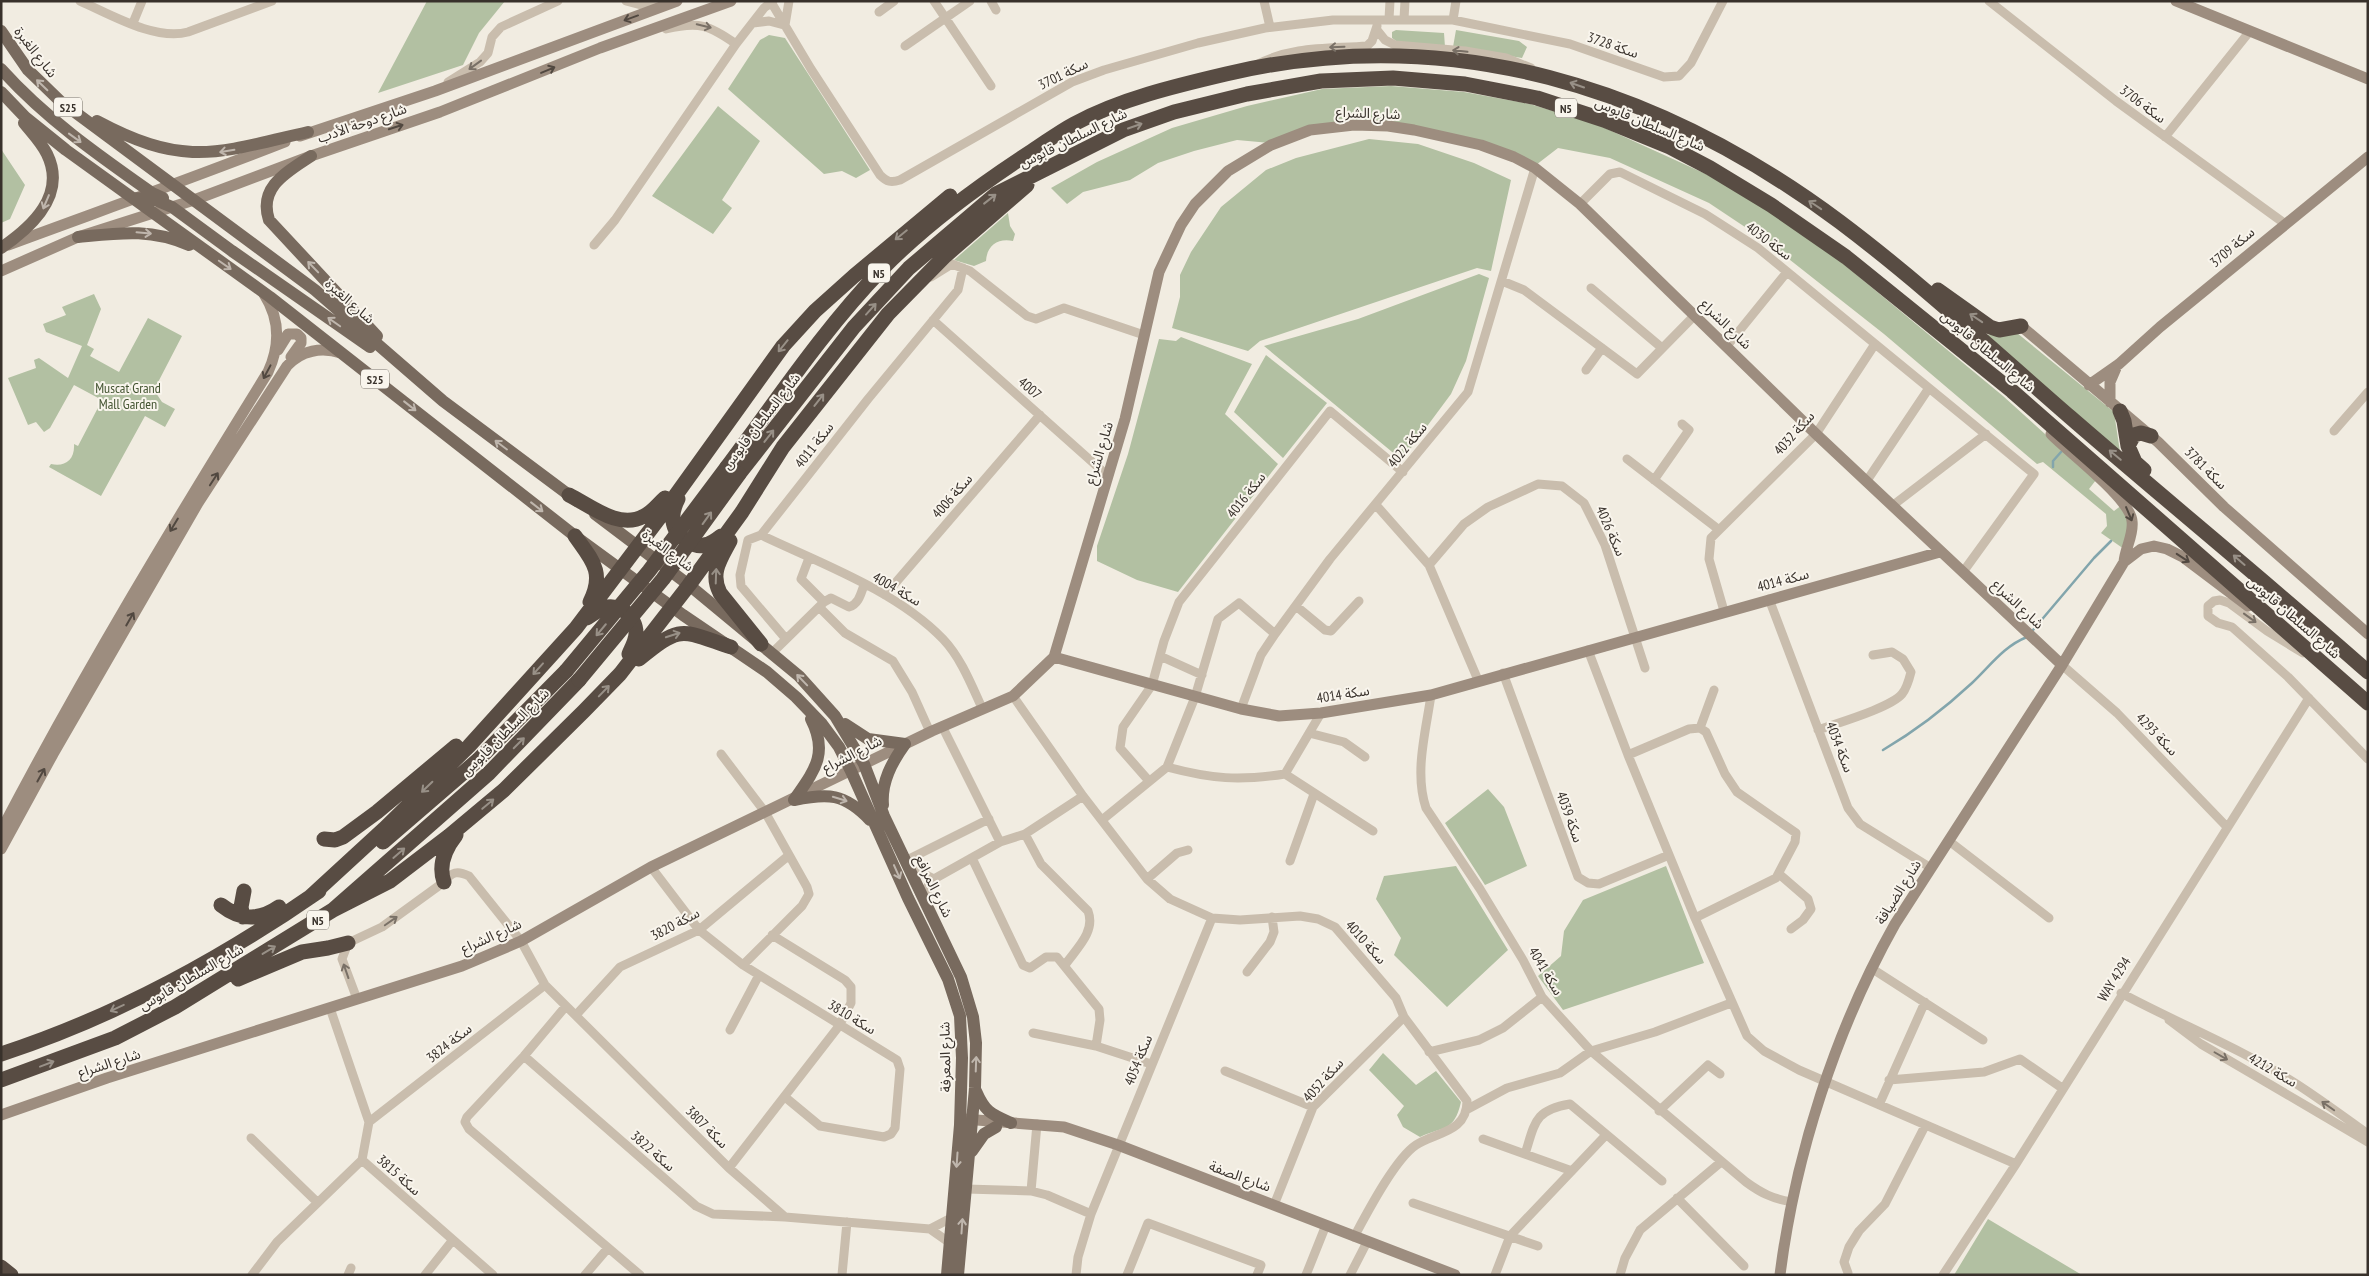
<svg xmlns="http://www.w3.org/2000/svg" width="2369" height="1276" font-family="'PT Sans Narrow','Noto Sans Arabic',sans-serif">
<style>
.green{fill:#b2c0a2}
.lines{fill:none;stroke-linecap:round;stroke-linejoin:round}
.stream{stroke:#82a5ac;stroke-width:2.5}
.street{stroke:#c9bdad;stroke-width:9}
.secondary{stroke:#9d8d7f;stroke-width:11}
.primary{stroke:#786a5e;stroke-width:12}
.highway{stroke:#584c43;stroke-width:15}
.highway-bridge{stroke:#584c43;stroke-width:15}
.oneway{stroke:#514840}
.oneway2{stroke:#797066}
.oneway3{stroke:#bfb6ad}
.oneway4{stroke:#989087}
.labels{text-anchor:middle;dominant-baseline:central;stroke-width:4;stroke-linejoin:round;paint-order:stroke}
.shield{fill:#f9f5ed;stroke:#726c65;stroke-width:1}
.shield-label{font-size:12px;font-weight:bold;fill:#38312b}
.street-label{font-size:14px;fill:#38312b;stroke:#f9f5ed}
.park-label{font-size:14px;fill:#435431;stroke:#f9f5ed}
</style>
<rect width="100%" height="100%" fill="#f1ece1"/>
<path class="green" d="M427,1H505L479,33L463,65L378,93Z
M1396,30L1444,33L1445,47L1399,43L1392,38V32Z
M1456,30L1519,41L1527,47L1522,58L1453,47Z
M769,35L785,38L870,170L856,178L842,171L824,174L728,89L760,40Z
M1391,86L1464,92L1530,104L1596,124L1730,185L1829,252L2003,396L2096,480L2089,489L2114,511L2122,505L2130,519L2124,549L2101,533L2107,526L2106,514L2043,462L2037,464L1884,334L1766,241L1709,203L1610,158L1558,148L1536,165L1515,154L1355,122L1270,143L1237,140L1194,151L1158,163L1130,180L1083,192L1067,204L1051,188L1097,162L1172,128L1247,106L1322,89Z
M718,106L760,141L722,200L732,208L713,234L652,196Z
M1369,139L1418,144L1474,163L1511,180L1491,271L1477,268L1260,341L1248,351L1172,328L1180,297V275L1191,252L1221,207L1266,170L1296,158Z
M1,149L25,185L10,219L1,223Z
M1008,213L1010,226L1015,234L1013,241C998,238 987,245 986,261L974,266L954,260Z
M1479,274L1489,278L1466,361L1451,394L1408,452L1397,456L1264,346L1358,319Z
M94,294L101,309L87,345L94,349L90,356L119,372L148,318L182,336L154,390L162,402L175,409L165,427L145,416L101,496L49,467L51,464C65,467 75,460 74,444L78,446L102,400L74,385L50,428L44,432L36,422L28,425L8,378L36,368L34,360L39,358L68,378L82,346L46,332L43,324L66,315L62,307Z
M2017,333L2114,412L2120,452L1984,335Z
M1181,337L1252,364L1225,414L1278,464L1178,592L1137,580L1097,561V546L1128,454L1159,339L1176,341Z
M1266,355L1327,403L1283,458L1234,412Z
M1488,789L1504,807L1527,866L1485,885L1445,823Z
M1456,866L1508,950L1447,1007L1394,955L1401,938L1376,899L1384,876Z
M1666,866L1704,963L1563,1010L1538,976L1561,956L1564,931L1583,900Z
M1383,1053L1416,1085L1436,1071L1461,1102C1454,1132 1444,1126 1420,1137L1403,1127L1397,1115L1404,1106L1369,1070Z
M1988,1219L2082,1275H1954Z"/>
<g class="lines">
<path class="stream" d="M2053,467V461L2061,452
M2033,630L2094,558L2111,541
M1883,750C1917,730 1943,710 1972,683C1990,666 2004,646 2027,637"/>
<path class="street" d="M80,1C110,14 155,41 188,32L272,1
M626,1L641,5L656,1
M934,1L991,86
M991,1L996,10
M1264,1L1270,27
M1989,1L2116,101L2284,223
M771,2L811,69L880,175C887,182 891,183 900,180L1072,82L1104,70L1198,43L1265,28L1333,20H1453L1570,44L1664,77L1679,76L1691,63L1723,1
M879,12L894,1
M1389,19L1390,1
M1404,19L1405,1
M1453,20L1456,1
M133,23L142,1
M753,23L769,21L784,25
M785,25L789,1
M666,29C699,21 709,25 736,44
M1377,30L1385,40L1395,45L1465,51L1506,58L1531,68
M905,46L970,1
M1256,65C1292,46 1327,49 1367,46L1372,41L1377,26
M448,82L480,62L488,53L492,37L501,27L558,1
M2165,137L2250,31
M1580,204L1610,174L1620,172L1705,214L1758,248L2034,474L1963,572
M594,245L615,220L736,44L764,8L773,1
M931,277L952,264L970,271L1027,316L1036,319L1064,308L1144,335
M1502,281L1524,290L1637,374L1695,315
M1591,288L1662,348
M933,320L1108,476
M1727,346L1787,272
M1586,370L1602,348
M2334,431L2368,392
M1627,459L1718,529
M1654,480L1689,430L1682,424
M1866,482L1929,388
M1376,505L1429,565L1478,680
M1892,506L1986,434
M761,535C820,563 897,591 943,639C961,658 971,684 982,708
M809,558L801,579L824,602
M1429,565L1464,524L1488,507L1538,484L1562,486L1584,503L1605,545L1645,668
M885,595L1040,415
M1769,599L1848,808L1860,824L1931,868
M1296,606L1325,630L1331,631L1359,601
M819,607L845,633L893,661L912,692L930,732
M1724,611L1709,559L1711,538L1816,434L1875,344
M786,639L741,586L740,575L748,540L761,535L868,399L958,290L963,268
M1588,650L1628,755L1695,918L1747,1036L1764,1051L1799,1070L2016,1164
M772,653L824,602L831,598L849,607C859,604 861,593 864,585
M2303,653L2267,631L2229,603L2220,600L2214,601L2208,606V616L2218,623L2232,627L2288,677L2368,759
M1160,656L1202,675
M2062,665L2117,713L2227,827
M1503,673L1578,877L1588,883L1599,884L1669,855
M1431,695C1426,731 1414,772 1426,808L1480,889L1523,960L1542,997L1591,1051L1746,1182C1761,1193 1773,1199 1792,1202
M1013,696L1083,796L1147,879L1170,899L1212,918L1240,920L1300,916L1318,919L1335,927L1396,998L1404,1017L1467,1101C1467,1133 1435,1132 1416,1145C1395,1159 1367,1213 1354,1237
M1241,709L1261,655L1275,634L1330,559L1468,392L1535,168
M942,726L1000,842
M1700,728L1714,690
M1818,730C1837,723 1890,708 1902,694C1907,688 1909,680 1911,672L1903,659L1892,652L1873,655
M1309,733L1344,742L1365,757
M721,754L765,812L807,887L809,894L802,906L743,965
M1628,755L1689,729L1700,728L1706,732L1725,774L1737,792L1796,833L1795,842L1776,878L1695,918
M1167,767L1195,697L1218,619L1239,603L1275,634
M1285,774L1321,713
M1149,781L1120,748L1123,727L1152,685L1164,641L1179,602L1330,411L1403,472
M1102,820L1167,767C1212,779 1239,781 1285,774L1373,831
M1025,834L1041,864L1088,911C1096,932 1076,949 1065,965
M1949,841L2049,918
M972,858L1023,965L1030,968L1046,957H1057L1099,1009L1100,1020L1096,1046
M905,861L989,819
M1290,861L1314,794
M651,867L699,930L743,965L897,1060L900,1069L895,1128L891,1134L884,1137L820,1126L785,1097
M910,867L934,879
M1779,874L1808,899L1811,909L1803,920L1791,929
M1147,879L1177,853L1188,850
M926,903L928,886L934,879L1000,842L1025,834L1083,796
M1871,968L1983,1040
M1247,972L1270,942L1274,932L1272,917
M2121,993C2179,1024 2240,1048 2295,1083C2320,1099 2344,1117 2368,1134
M357,999L342,959L348,943L382,927L444,882C452,872 457,870 469,876L521,941L545,985L729,1168L785,1217L930,1229L950,1243
M566,1006L524,1056L467,1117L465,1122L469,1129L640,1275
M330,1008L369,1122L362,1160L493,1275
M576,1015L620,967L699,930L788,856
M2169,1020L2201,1044L2368,1142
M730,1030L759,975
M1033,1033L1096,1046L1151,1064
M1429,1052L1479,1040L1503,1028L1542,997
M524,1056L696,1206L713,1214L785,1217
M1225,1071L1313,1107
M1889,1080L1984,1072L2020,1059L2062,1088
M1879,1105L1925,1002
M1466,1110L1507,1088L1560,1073L1591,1051L1655,1032L1731,1003
M1659,1111L1708,1065L1720,1074
M369,1122L545,985
M251,1138L317,1202
M1483,1139L1572,1171
M1525,1154C1535,1123 1534,1110 1570,1104L1662,1181
M729,1168L839,1026L851,1003V987L845,980L772,935
M966,1189L1031,1191L1047,1195L1091,1214
M1031,1191L1037,1124
M1677,1198L1744,1266
M1413,1203L1538,1246
M1274,1205L1313,1107L1404,1017
M930,1229L953,1217
M1848,1273L1844,1262L1849,1247L1859,1231L1885,1204L1925,1126
M252,1275L277,1242L362,1160
M348,1275L351,1268
M425,1275L452,1241
M585,1275L608,1248
M842,1275L847,1222
M1076,1275L1078,1257L1091,1214L1212,918
M1127,1275L1148,1223L1261,1265L1257,1275
M1306,1275L1326,1225
M1350,1275L1367,1242
M1495,1275L1510,1236L1605,1136
M1620,1275L1625,1258L1640,1230L1721,1162
M1943,1275L2016,1164L2309,698"/>
<path class="secondary" d="M2176,1L2368,79
M300,136L435,91L677,1
M8,245C100,211 193,178 285,142
M1,271L78,237L194,200L311,156L440,112L600,48L731,1
M2021,326L2158,442L2224,507L2368,634
M278,350L288,334H297L301,338V343L291,357
M2089,385L2119,364L2160,327L2368,157
M2110,402V382L2116,368
M2051,434C2068,452 2130,498 2132,521C2134,535 2125,548 2124,562
M1054,657L1241,709L1279,716L1321,713L1431,695L1940,552
M1,831C83,674 175,522 268,372C280,346 280,319 264,294
M1,849L53,754L198,503L287,366C301,350 322,347 341,353
M1,1115L107,1078L462,966L521,941L651,867L932,731L1013,696L1054,657L1125,419L1159,272L1181,225L1195,204L1228,171L1271,145L1310,130L1354,125L1388,126L1414,130L1481,145L1514,157L1535,168L1580,204L1816,434L2062,665
M964,1119L1064,1127L1118,1145L1455,1275
M1780,1275C1795,1155 1836,1029 1895,924L2062,665L2124,562L2141,549L2154,546L2167,549L2183,557L2248,606"/>
<path class="primary" d="M1,31L28,70L60,101L315,290L443,401L577,501
M1,69C45,118 98,155 152,193L163,198
M1,92L25,117L66,150L270,297L575,536L683,615L767,672L796,697L822,724L839,747L851,771L908,898L948,979L960,1016L962,1058L960,1125L947,1275
M97,121C185,168 217,153 308,132
M311,156C287,172 258,187 269,220L377,336
M133,198L153,199L172,207L232,251L370,347
M78,237C119,233 150,228 189,245
M1,248C32,227 67,195 47,154C41,142 32,133 24,123
M595,514L689,585L799,676L835,716L864,764L884,816L961,977L973,1017L976,1043L975,1088L958,1275
M845,724L868,739L905,744C892,762 881,782 883,805
M794,800C814,771 829,754 811,719
M794,800C828,793 844,793 870,820
M976,1091C985,1112 991,1114 1011,1123
M972,1151L984,1134L996,1127"/>
<path class="highway" d="M1938,290L1990,327L1999,330L2021,326
M2120,411L2124,421L2128,446
M727,467C777,400 824,329 882,269C926,224 978,186 1032,151C1046,142 1059,132 1074,124C1120,99 1175,86 1226,74C1450,21 1659,87 1840,222C1920,282 1994,351 2070,417C2169,503 2270,585 2368,672
M2144,470L2135,462L2128,446L2134,435L2141,433L2151,436
M739,474L854,327L909,268L996,194L1123,130L1174,112L1247,94L1321,81L1393,78L1465,84L1537,98L1604,120L1670,147L1710,168L1771,205L1846,257L2012,391L2368,703
M569,495C591,506 619,530 644,516C653,512 658,504 665,498
M678,499C669,516 671,533 689,542C694,545 699,547 704,545C711,544 716,540 721,536
M575,536C592,560 605,572 590,602
M730,541C720,560 710,573 720,593L761,644
M587,618C594,613 600,609 608,607C625,605 640,623 635,639C634,644 631,649 629,654
M639,659C682,624 680,630 731,647
M324,839L335,840L343,837L377,812L456,746
M383,842L478,760L566,671
M444,882C438,865 445,849 456,835
M310,897L384,829L469,746L576,628L663,513L783,346L815,311L854,276L950,196
M221,905C240,920 259,921 279,907
M333,910L390,881L449,836L504,790L584,711L620,674L689,585L742,512L783,447L888,314L945,256L1027,185
M243,917L241,907L244,891
M238,979L302,952L328,948L348,943
M1,1054C115,1017 221,959 319,891
M1,1080L115,1038L175,1007L333,910L489,773L579,680
M1,1267L11,1275"/>
<path class="highway-bridge" d="M566,671L649,571L727,467
M579,680L663,579L739,474"/>
</g>
<defs><path id="oneway-shaft" d="M-6 0H5M1.5-3L5.5 0L1.5 3" fill="none" stroke-width="1.6" stroke-linecap="round" stroke-linejoin="round" transform="scale(1.25)"/></defs>
<g class="oneway">
<use href="#oneway-shaft" transform="translate(631 18) rotate(160)"/>
<use href="#oneway-shaft" transform="translate(548 70) rotate(-23)"/>
<use href="#oneway-shaft" transform="translate(396 127) rotate(-18)"/>
<use href="#oneway-shaft" transform="translate(267 372) rotate(118)"/>
<use href="#oneway-shaft" transform="translate(214 479) rotate(-57)"/>
<use href="#oneway-shaft" transform="translate(2129 514) rotate(67)"/>
<use href="#oneway-shaft" transform="translate(174 525) rotate(121)"/>
<use href="#oneway-shaft" transform="translate(2183 558) rotate(33)"/>
<use href="#oneway-shaft" transform="translate(130 619) rotate(-60)"/>
<use href="#oneway-shaft" transform="translate(41 775) rotate(-61)"/>
</g>
<g class="oneway2">
<use href="#oneway-shaft" transform="translate(704 26) rotate(14)"/>
<use href="#oneway-shaft" transform="translate(1337 47) rotate(178)"/>
<use href="#oneway-shaft" transform="translate(1460 51) rotate(-174)"/>
<use href="#oneway-shaft" transform="translate(475 65) rotate(144)"/>
<use href="#oneway-shaft" transform="translate(2250 618) rotate(36)"/>
<use href="#oneway-shaft" transform="translate(391 921) rotate(-35)"/>
<use href="#oneway-shaft" transform="translate(346 971) rotate(-109)"/>
<use href="#oneway-shaft" transform="translate(2221 1056) rotate(30)"/>
<use href="#oneway-shaft" transform="translate(2328 1106) rotate(-145)"/>
</g>
<g class="oneway3">
<use href="#oneway-shaft" transform="translate(42 85) rotate(-136)"/>
<use href="#oneway-shaft" transform="translate(75 138) rotate(36)"/>
<use href="#oneway-shaft" transform="translate(227 151) rotate(171)"/>
<use href="#oneway-shaft" transform="translate(46 202) rotate(113)"/>
<use href="#oneway-shaft" transform="translate(144 233) rotate(5)"/>
<use href="#oneway-shaft" transform="translate(225 265) rotate(35)"/>
<use href="#oneway-shaft" transform="translate(313 267) rotate(-134)"/>
<use href="#oneway-shaft" transform="translate(334 322) rotate(-145)"/>
<use href="#oneway-shaft" transform="translate(410 406) rotate(38)"/>
<use href="#oneway-shaft" transform="translate(501 445) rotate(-143)"/>
<use href="#oneway-shaft" transform="translate(537 507) rotate(38)"/>
<use href="#oneway-shaft" transform="translate(802 680) rotate(-134)"/>
<use href="#oneway-shaft" transform="translate(840 799) rotate(17)"/>
<use href="#oneway-shaft" transform="translate(897 872) rotate(66)"/>
<use href="#oneway-shaft" transform="translate(976 1064) rotate(-88)"/>
<use href="#oneway-shaft" transform="translate(957 1160) rotate(94)"/>
<use href="#oneway-shaft" transform="translate(962 1226) rotate(-86)"/>
</g>
<g class="oneway4">
<use href="#oneway-shaft" transform="translate(1577 85) rotate(-161)"/>
<use href="#oneway-shaft" transform="translate(1135 126) rotate(-19)"/>
<use href="#oneway-shaft" transform="translate(990 199) rotate(-38)"/>
<use href="#oneway-shaft" transform="translate(1815 205) rotate(-146)"/>
<use href="#oneway-shaft" transform="translate(901 235) rotate(141)"/>
<use href="#oneway-shaft" transform="translate(871 309) rotate(-48)"/>
<use href="#oneway-shaft" transform="translate(1976 318) rotate(-146)"/>
<use href="#oneway-shaft" transform="translate(783 346) rotate(129)"/>
<use href="#oneway-shaft" transform="translate(819 400) rotate(-52)"/>
<use href="#oneway-shaft" transform="translate(769 436) rotate(-52)"/>
<use href="#oneway-shaft" transform="translate(2115 455) rotate(-140)"/>
<use href="#oneway-shaft" transform="translate(707 518) rotate(-54)"/>
<use href="#oneway-shaft" transform="translate(2239 560) rotate(-139)"/>
<use href="#oneway-shaft" transform="translate(716 576) rotate(-88)"/>
<use href="#oneway-shaft" transform="translate(601 630) rotate(130)"/>
<use href="#oneway-shaft" transform="translate(673 635) rotate(-18)"/>
<use href="#oneway-shaft" transform="translate(538 669) rotate(132)"/>
<use href="#oneway-shaft" transform="translate(604 691) rotate(-46)"/>
<use href="#oneway-shaft" transform="translate(519 743) rotate(-45)"/>
<use href="#oneway-shaft" transform="translate(427 787) rotate(136)"/>
<use href="#oneway-shaft" transform="translate(488 804) rotate(-40)"/>
<use href="#oneway-shaft" transform="translate(399 853) rotate(-41)"/>
<use href="#oneway-shaft" transform="translate(269 950) rotate(-31)"/>
<use href="#oneway-shaft" transform="translate(117 1008) rotate(155)"/>
<use href="#oneway-shaft" transform="translate(47 1064) rotate(-21)"/>
</g>
<g class="labels">
<g class="shield">
<rect x="54" y="97.5" width="28" height="19" rx="4"/>
<rect x="1555" y="98.5" width="22" height="19" rx="4"/>
<rect x="868" y="263.5" width="22" height="19" rx="4"/>
<rect x="361" y="369.5" width="28" height="19" rx="4"/>
<rect x="307" y="910.5" width="22" height="19" rx="4"/>
</g>
<g class="shield-label">
<text x="68" y="107">S25</text>
<text x="1566" y="108">N5</text>
<text x="879" y="273">N5</text>
<text x="375" y="379">S25</text>
<text x="318" y="920">N5</text>
</g>
<g class="street-label">
<text transform="translate(1613 45) rotate(19)">سكة 3728</text>
<text transform="translate(36 52) rotate(52)">شارع الغبرة</text>
<text transform="translate(1063 74) rotate(-26)">سكة 3701</text>
<text transform="translate(2143 104) rotate(37)">سكة 3706</text>
<text transform="translate(1368 113) rotate(2)">شارع الشراع</text>
<text transform="translate(362 123) rotate(-19)">شارع دوحة الأدب</text>
<text transform="translate(1650 124) rotate(23)">شارع السلطان قابوس</text>
<text transform="translate(1073 138) rotate(-26)">شارع السلطان قابوس</text>
<text transform="translate(1769 241) rotate(37)">سكة 4030</text>
<text transform="translate(2232 247) rotate(-40)">سكة 3709</text>
<text transform="translate(350 301) rotate(41)">شارع الغبرة</text>
<text transform="translate(1726 324) rotate(44)">شارع الشراع</text>
<text transform="translate(1988 351) rotate(40)">شارع السلطان قابوس</text>
<text transform="translate(1030 388) rotate(41)">4007</text>
<text transform="translate(761 421) rotate(-52)">شارع السلطان قابوس</text>
<text transform="translate(1794 433) rotate(-48)">سكة 4032</text>
<text transform="translate(814 445) rotate(-52)">سكة 4011</text>
<text transform="translate(1407 445) rotate(-51)">سكة 4022</text>
<text transform="translate(1099 453) rotate(-73)">شارع الشراع</text>
<text transform="translate(2206 468) rotate(45)">سكة 3781</text>
<text transform="translate(1246 495) rotate(-52)">سكة 4016</text>
<text transform="translate(952 496) rotate(-49)">سكة 4006</text>
<text transform="translate(1611 531) rotate(66)">سكة 4026</text>
<text transform="translate(668 550) rotate(37)">شارع الغبرة</text>
<text transform="translate(1783 580) rotate(-15)">سكة 4014</text>
<text transform="translate(897 589) rotate(30)">سكة 4004</text>
<text transform="translate(2018 604) rotate(43)">شارع الشراع</text>
<text transform="translate(2294 617) rotate(41)">شارع السلطان قابوس</text>
<text transform="translate(1343 694) rotate(-9)">سكة 4014</text>
<text transform="translate(505 732) rotate(-45)">شارع السلطان قابوس</text>
<text transform="translate(2157 734) rotate(46)">سكة 4293</text>
<text transform="translate(1840 747) rotate(69)">سكة 4034</text>
<text transform="translate(852 754) rotate(-27)">شارع الشراع</text>
<text transform="translate(1570 817) rotate(70)">سكة 4039</text>
<text transform="translate(934 886) rotate(64)">شارع المرافع</text>
<text transform="translate(1898 892) rotate(-58)">شارع الضيافة</text>
<text transform="translate(675 924) rotate(-28)">سكة 3820</text>
<text transform="translate(491 936) rotate(-24)">شارع الشراع</text>
<text transform="translate(1366 942) rotate(48)">سكة 4010</text>
<text transform="translate(1546 971) rotate(59)">سكة 4041</text>
<text transform="translate(191 977) rotate(-30)">شارع السلطان قابوس</text>
<text transform="translate(2114 979) rotate(-58)">WAY 4294</text>
<text transform="translate(852 1017) rotate(31)">سكة 3810</text>
<text transform="translate(449 1043) rotate(-38)">سكة 3824</text>
<text transform="translate(945 1057) rotate(-91)">شارع المعرفة</text>
<text transform="translate(1138 1060) rotate(-68)">سكة 4054</text>
<text transform="translate(109 1063) rotate(-18)">شارع الشراع</text>
<text transform="translate(2273 1070) rotate(30)">سكة 4212</text>
<text transform="translate(1323 1080) rotate(-48)">سكة 4052</text>
<text transform="translate(707 1127) rotate(45)">سكة 3807</text>
<text transform="translate(653 1151) rotate(41)">سكة 3822</text>
<text transform="translate(399 1175) rotate(42)">سكة 3815</text>
<text transform="translate(1240 1176) rotate(20)">شارع الصفة</text>
</g>
<g class="park-label">
<text x="128" y="388">Muscat Grand<tspan x="128" dy="16">Mall Garden</tspan></text>
</g>
</g>
<rect width="2369" height="1276" fill="none" stroke="#38312b" stroke-width="5"/>
</svg>
